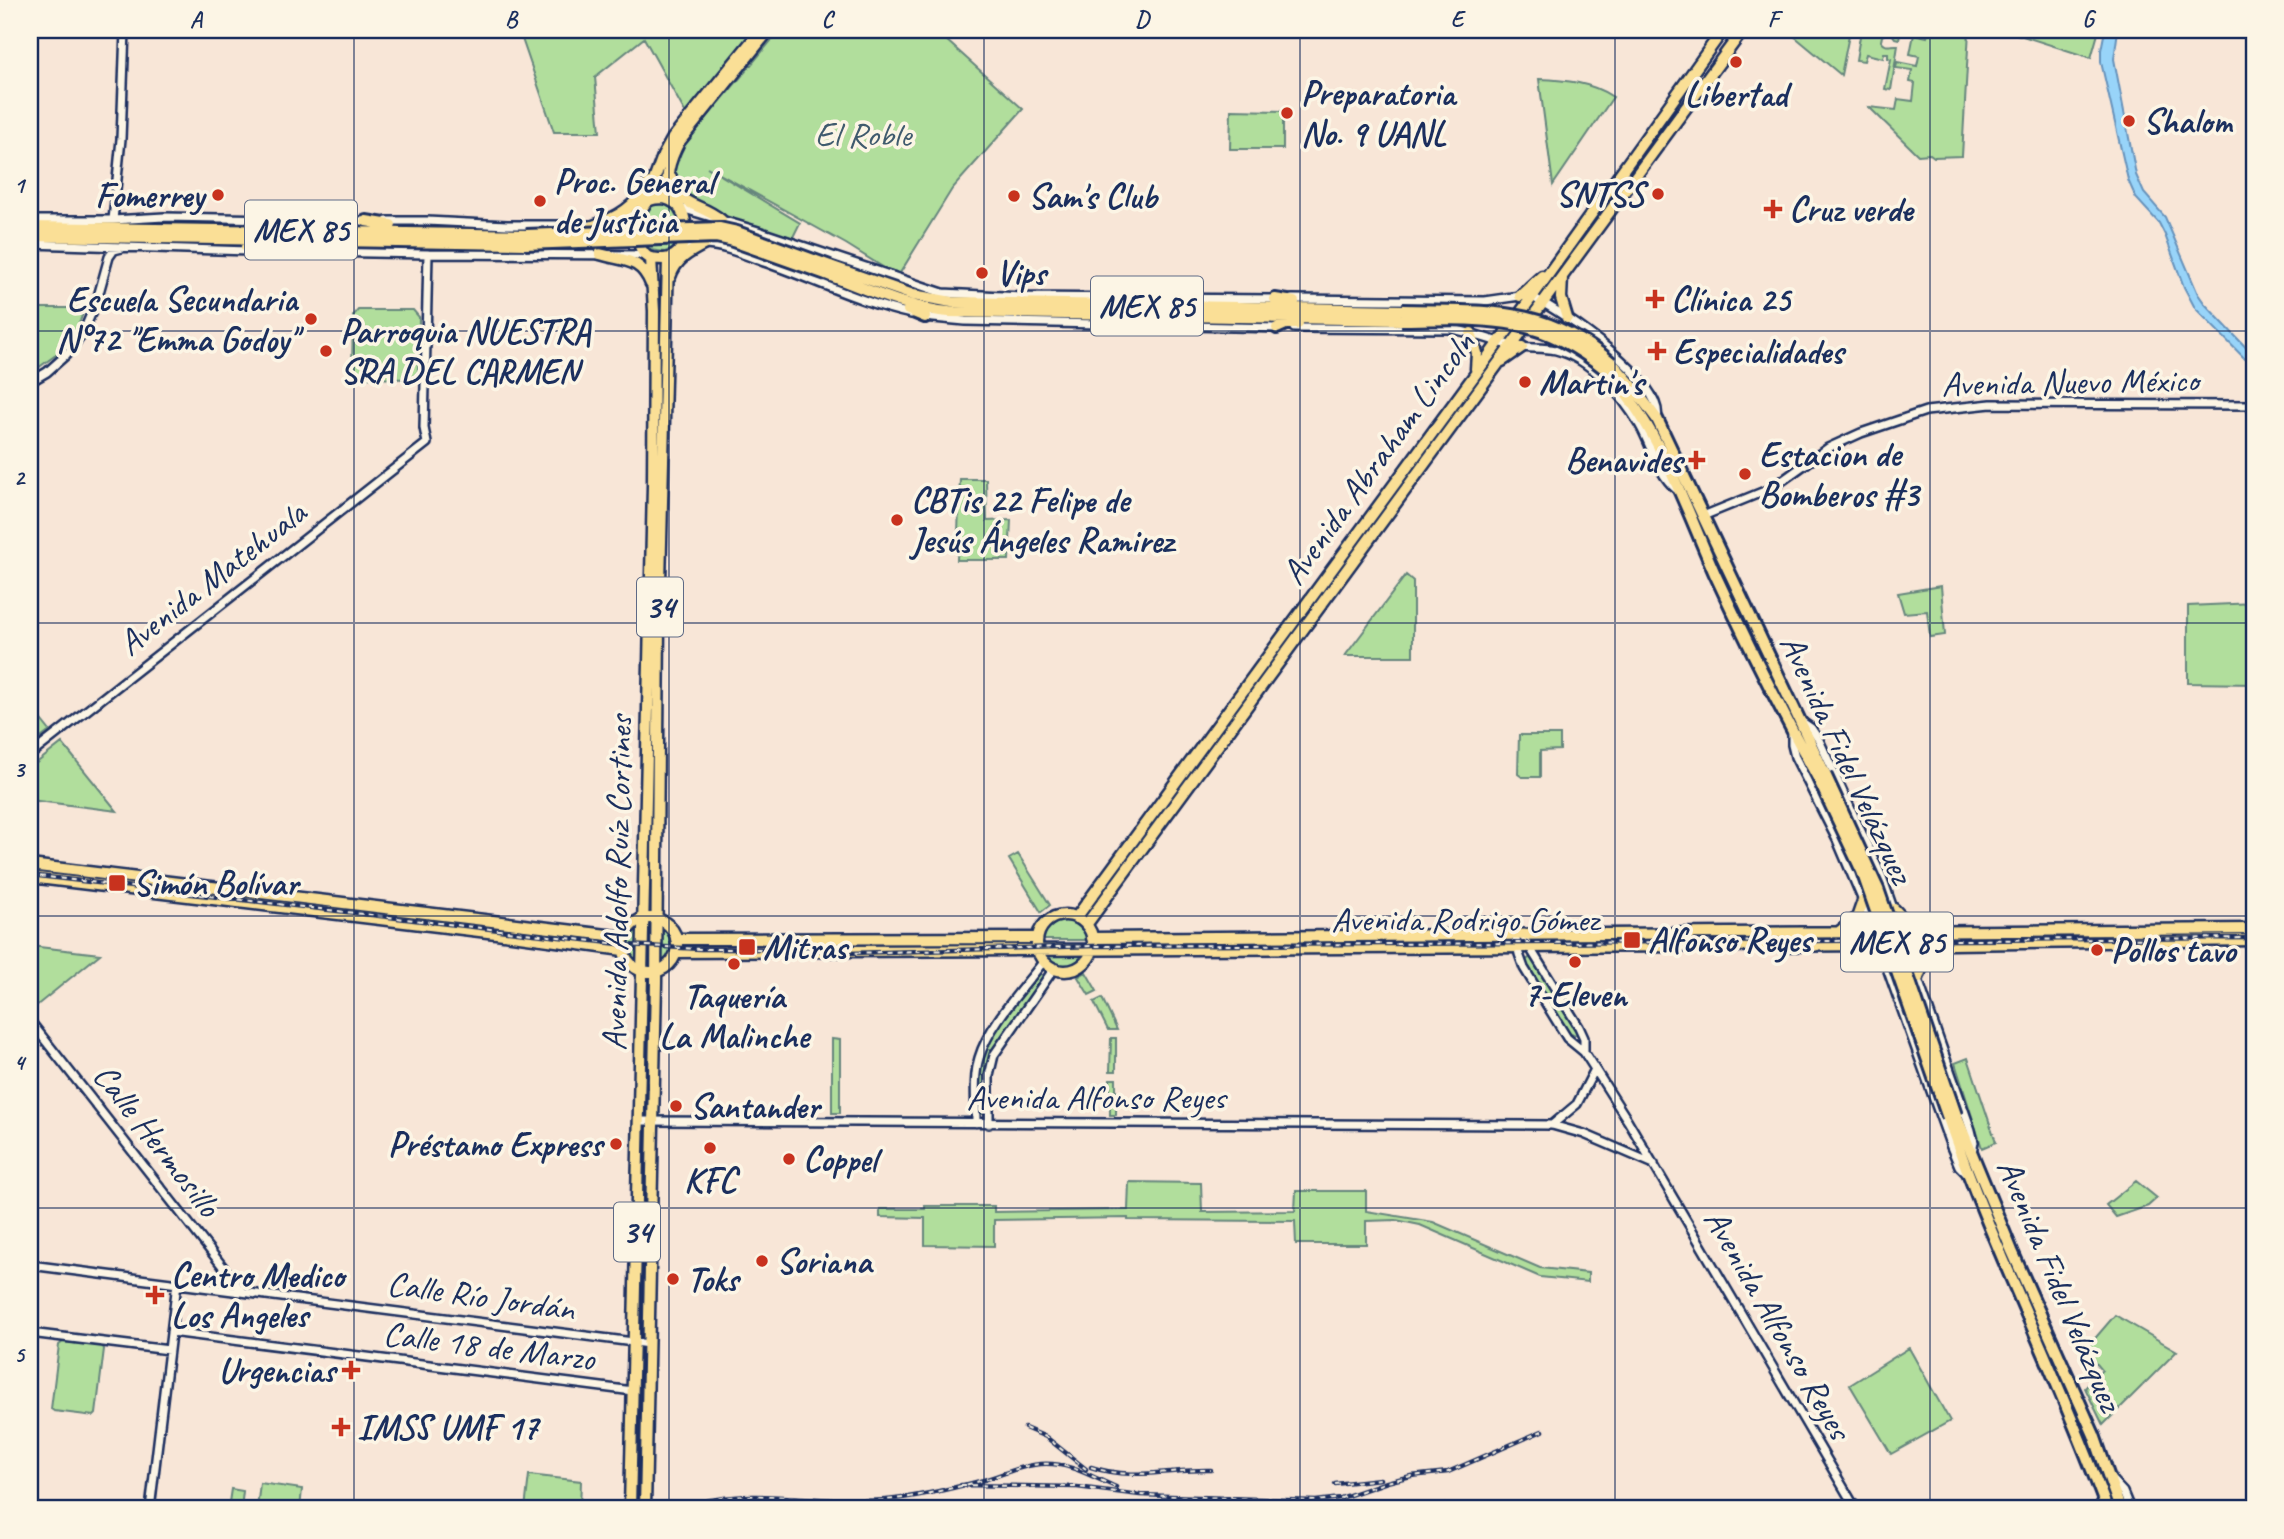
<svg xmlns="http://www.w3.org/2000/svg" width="2284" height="1539" font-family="Caveat,sans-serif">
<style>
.green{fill:#b1de9c;stroke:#66867d;stroke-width:2}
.water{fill:#98d4f9;stroke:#6692bb;stroke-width:2}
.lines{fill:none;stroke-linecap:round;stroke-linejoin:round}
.minor-casing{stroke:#1b2f5e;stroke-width:12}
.major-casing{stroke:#1b2f5e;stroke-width:15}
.highway-casing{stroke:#1b2f5e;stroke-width:16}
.minor{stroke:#fcf5e5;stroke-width:7}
.major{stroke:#fadf96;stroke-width:10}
.highway{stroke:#fadf96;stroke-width:10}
.rail-casing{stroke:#1b2f5e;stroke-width:4.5}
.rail{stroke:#fcf5e5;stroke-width:2;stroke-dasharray:5;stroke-linecap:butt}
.highway-bridge-casing{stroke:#1b2f5e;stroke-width:16;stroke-linecap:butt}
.highway-bridge{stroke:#fadf96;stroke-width:10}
.grid{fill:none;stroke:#1b2f5e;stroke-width:2;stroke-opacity:0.55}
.poi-dot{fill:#c8321e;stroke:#fcf5e5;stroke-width:2.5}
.labels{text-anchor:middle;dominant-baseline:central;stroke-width:7;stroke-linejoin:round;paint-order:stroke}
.shield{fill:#fcf5e5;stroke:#5e6a86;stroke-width:2}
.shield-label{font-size:33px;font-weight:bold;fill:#1b2f5e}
.poi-label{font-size:35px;font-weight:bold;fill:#1b2f5e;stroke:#fcf5e5;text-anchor:start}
.park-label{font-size:35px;fill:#405b6e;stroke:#fcf5e5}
.street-label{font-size:35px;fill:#1b2f5e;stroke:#fcf5e5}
.neatline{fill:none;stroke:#1b2f5e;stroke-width:2.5}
.grid-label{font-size:23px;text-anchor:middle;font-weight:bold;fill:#1b2f5e}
</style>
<rect width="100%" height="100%" fill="#f8e6d7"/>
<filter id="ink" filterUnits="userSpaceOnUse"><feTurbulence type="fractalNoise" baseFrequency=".0143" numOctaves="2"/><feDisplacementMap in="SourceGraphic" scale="14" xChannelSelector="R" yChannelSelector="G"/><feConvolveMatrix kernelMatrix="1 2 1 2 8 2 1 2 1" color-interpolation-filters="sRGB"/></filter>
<g filter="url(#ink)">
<path class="green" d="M519,30H755L686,114L644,38L595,77L600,132H554Z
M780,30H935L1023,109L952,189L900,273L886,269L846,244L707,167L800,223L792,239L688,204L675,188L672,170L679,151Z
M1789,30H1850L1841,75L1788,31Z
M1861,30H1901L1899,39L1895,38L1892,34L1886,33L1882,36L1881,41C1886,49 1891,44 1898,45L1891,90L1885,89L1891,59L1888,58V53H1884L1883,58L1866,54L1864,61L1856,60Z
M1929,30H1969L1962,156L1934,157L1930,154L1918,155L1869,107L1896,110L1898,99L1913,101L1915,83L1910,82L1912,70L1896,68L1897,62L1917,66L1919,56L1910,54L1914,34L1927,37Z
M2004,30H2099L2091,58Z
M1539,79C1565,80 1591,82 1613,97L1553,185Z
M1231,110L1283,111V149H1230Z
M655,204C680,202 683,227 676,247L665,252L650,250C642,237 640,213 655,204Z
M34,308H85L71,344L31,373Z
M358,310H413L419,317L418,372L411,379L361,378L352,371L353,316Z
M960,479H986L987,521L1011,520L1009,560H957Z
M1406,575L1413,581V656H1345Z
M1941,586L1945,635L1930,637L1927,611L1904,613L1898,593Z
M2254,603V684L2188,683V606Z
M30,706L50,731L30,746Z
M1519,735H1560V750L1540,751V777H1522L1518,774Z
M62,743L117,811L30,800V768Z
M1018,854L1050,905L1041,912L1009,859Z
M1067,919L1083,925L1090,940H1039L1050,924Z
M639,923L638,967C624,954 619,933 639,923Z
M660,923C675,935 678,953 660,965Z
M30,946L100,954L30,1011Z
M1088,952L1079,965C1063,973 1049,969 1041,953Z
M1532,956L1580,1035L1568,1034L1525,961Z
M1038,971L1045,978L991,1052L986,1065L985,1114H978L979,1066L994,1029Z
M1086,972L1097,991L1089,995L1078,977Z
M1102,998L1117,1030H1108L1094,1002Z
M1111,1038H1116V1071H1110Z
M832,1039L840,1040V1113H832Z
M1968,1058L1996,1142L1982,1148L1955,1063Z
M1110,1079H1116V1115H1110Z
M2136,1181L2157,1198L2148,1206L2116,1217L2106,1205Z
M1129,1182L1201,1183L1202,1212L1295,1211L1296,1191H1366V1211L1433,1222L1540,1268L1588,1273V1282L1540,1277L1420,1225L1396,1220L1366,1221V1244H1296L1295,1221L1128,1220V1218L994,1220V1246L925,1245V1218L880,1217V1209H925V1206H994V1212L1128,1210Z
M2115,1315L2177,1351L2103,1425L2085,1388L2102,1370L2085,1350Z
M63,1342L102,1346L104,1349L96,1414L94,1416L54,1411L51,1409L59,1345Z
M1909,1348L1950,1421L1891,1454L1850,1385Z
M529,1475L581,1481L580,1509H525Z
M260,1483L302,1489L300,1509H257Z
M231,1489L243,1491L241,1509H228Z"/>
<path class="water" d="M2105,30H2118L2114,59L2136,175L2144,193L2165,217L2198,294L2205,304L2254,356V368L2195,308L2184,287L2165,235L2159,223L2136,198L2128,180L2101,62V50Z"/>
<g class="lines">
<defs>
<path id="minor" d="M681,208L755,230L943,293L1022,297L1276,299
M30,220H113L164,217L274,219
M113,220L121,139L125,30
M286,220L368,221
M387,221H427L507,225H606L628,218L641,209
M30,244L249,251
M682,249C688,247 695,244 702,245C723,245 745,255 764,262C813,279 862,303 911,314
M261,251L428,254L645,255
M1292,299L1485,301L1520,296L1532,297C1562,311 1666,382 1657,419
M923,317L965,321L1278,328
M1294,328L1451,329C1472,332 1492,341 1513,346C1527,349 1542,347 1556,350C1591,359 1621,394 1639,424C1651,444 1657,473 1676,489
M30,382L47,372L66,355L82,335L97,300L109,257L114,250L122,248
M1703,516L1772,488L1828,448L1861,433L1926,411L1991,404L2254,405
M1801,721L1811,728L1819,740L1882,877L1971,1130L1974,1142L1972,1152
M1792,733V745L1795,757L1837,840L1863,901L1951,1147L1959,1166L1967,1174
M30,755L427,443L424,428L428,254
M1515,935L1519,954L1524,968L1567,1038L1584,1052L1628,1121L1856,1509
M1522,935L1579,1027L1584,1038V1052
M30,1021L242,1291
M640,1121L1552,1125L1584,1134L1654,1164
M976,1123C976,1102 973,1078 979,1058C989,1024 1022,990 1043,962
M989,1124V1076L994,1055L1053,970
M1552,1125L1577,1104L1595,1069
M30,1265L649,1344
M171,1332L633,1391
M30,1333L169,1350
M2110,1478L2123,1492L2130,1509
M150,1509L177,1283"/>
<path id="major" d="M671,177C679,209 700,202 721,220
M664,198C671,200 678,203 681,210C690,226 686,258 664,259C659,259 652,259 648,257C633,248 635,211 648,201C653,198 658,198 664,198Z
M670,200C664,179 669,161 679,142L769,30
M646,202L663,156L673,138L761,30
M593,226C619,217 635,207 649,183
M600,254C624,261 641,258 651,284
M670,277C676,259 689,252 705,244
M1562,277L1561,298L1567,318
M1520,296L1542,276
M1471,333L1477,353L1476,369
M1502,361L1522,347
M30,865L624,937
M30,877L496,933L623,950
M1894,909L1907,923L1920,930
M1037 943a28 28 0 1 1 56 0a28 28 0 1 1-56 0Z
M623 945a27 27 0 1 1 54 0a27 27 0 1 1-54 0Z
M1076,918L1532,297L1723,30
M1086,925L1743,30
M1839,932L1857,918L1863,901
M1092,938L2254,929
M676,939L1037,938
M1861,947L1870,951L1885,962
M676,952L1879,945L2254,940
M1918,978L1926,955L1939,944
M630,1509L653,485L654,311L651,258
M645,1509L656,982L659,623L668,259"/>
<path id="highway" d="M366,221L391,225
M267,224L288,220
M30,227L526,235
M30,236L525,244
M246,247H257L265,251
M830,266L913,295L952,302L1402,310
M826,274C866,289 906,308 949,312L1401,320
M1275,299L1294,302
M908,310L925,317
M1277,328L1286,324H1298
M1612,363L1630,383L1657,419L1825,774
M1605,369C1659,426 1684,504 1715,574C1747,643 1781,711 1818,778
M1956,1115L2012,1251L2094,1435L2120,1509
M1948,1118C1994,1251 2059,1377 2107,1509"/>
</defs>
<use href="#minor" class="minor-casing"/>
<use href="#major" class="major-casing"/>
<use href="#highway" class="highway-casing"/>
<use href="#minor" class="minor"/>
<use href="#major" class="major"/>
<use href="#highway" class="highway"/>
<defs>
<path id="rail" d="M30,875L627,945L701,949H804L850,953L1094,946L2254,938
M1025,1428L1046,1437L1086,1469
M1091,1467C1132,1481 1170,1469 1211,1470
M1335,1484L1380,1479
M961,1485L1077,1487L1140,1495L1316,1501L1341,1498L1387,1482L1411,1476L1448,1472L1542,1431
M1343,1502L1535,1508
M680,1509C744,1482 819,1506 886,1500C917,1497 950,1489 980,1481C1001,1476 1020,1465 1041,1464C1070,1462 1092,1477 1116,1487"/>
</defs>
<use href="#rail" class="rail-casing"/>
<use href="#rail" class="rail"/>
<defs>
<path id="highway-bridge" d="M526,235L719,228L737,232L830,266
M525,244L716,237L730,240L826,274
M1402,310C1486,312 1544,304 1612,363
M1401,320C1484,319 1537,313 1605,369
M1825,774L1878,889L1956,1115
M1818,778L1862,871L1948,1118"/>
</defs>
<use href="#highway-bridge" class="highway-bridge-casing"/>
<use href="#highway-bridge" class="highway-bridge"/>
</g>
</g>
<path class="grid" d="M354,30V1509M669,30V1509M984,30V1509M1300,30V1509M1615,30V1509M1930,30V1509M30,331H2254M30,623H2254M30,916H2254M30,1208H2254"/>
<g class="poi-dot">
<circle cx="1736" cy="62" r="7"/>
<circle cx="1287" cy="113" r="7"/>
<circle cx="2129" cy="121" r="7"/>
<circle cx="1658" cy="194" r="7"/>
<circle cx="218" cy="195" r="7"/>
<circle cx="1014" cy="196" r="7"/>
<circle cx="540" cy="201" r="7"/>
<path d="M1769.5 198.5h7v7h7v7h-7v7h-7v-7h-7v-7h7z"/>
<circle cx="982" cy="273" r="7"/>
<path d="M1651.5 288.5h7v7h7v7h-7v7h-7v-7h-7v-7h7z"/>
<circle cx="311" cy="319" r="7"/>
<circle cx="326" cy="351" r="7"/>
<path d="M1653.5 340.5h7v7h7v7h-7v7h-7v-7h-7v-7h7z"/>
<circle cx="1525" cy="382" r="7"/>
<path d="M1692.5 449.5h7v7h7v7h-7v7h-7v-7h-7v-7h7z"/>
<circle cx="1745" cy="474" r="7"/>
<circle cx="897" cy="520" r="7"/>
<rect x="108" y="874" width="18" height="18" rx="3.5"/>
<rect x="1623" y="931" width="18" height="18" rx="3.5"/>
<rect x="738" y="938" width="18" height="18" rx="3.5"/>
<circle cx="2097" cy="950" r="7"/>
<circle cx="1575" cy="962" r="7"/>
<circle cx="734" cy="964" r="7"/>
<circle cx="676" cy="1106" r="7"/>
<circle cx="616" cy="1144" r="7"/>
<circle cx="710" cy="1148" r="7"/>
<circle cx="789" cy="1159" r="7"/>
<circle cx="762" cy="1261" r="7"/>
<circle cx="673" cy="1279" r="7"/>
<path d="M151.5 1284.5h7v7h7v7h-7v7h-7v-7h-7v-7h7z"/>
<path d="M347.5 1359.5h7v7h7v7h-7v7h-7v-7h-7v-7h7z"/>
<path d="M337.5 1416.5h7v7h7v7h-7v7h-7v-7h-7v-7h7z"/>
</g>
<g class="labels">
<g class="shield">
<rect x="245" y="200.5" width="112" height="59" rx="5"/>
<rect x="1091" y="276.5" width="112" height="59" rx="5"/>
<rect x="637" y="577.5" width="46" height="59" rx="5"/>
<rect x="1841" y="912.5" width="112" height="59" rx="5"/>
<rect x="614" y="1202.5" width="46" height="59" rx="5"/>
</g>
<g class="shield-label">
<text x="301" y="230">MEX 85</text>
<text x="1147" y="306">MEX 85</text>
<text x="660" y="607">34</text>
<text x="1897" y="942">MEX 85</text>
<text x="637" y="1232">34</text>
</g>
<g class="poi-label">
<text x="1301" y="93">Preparatoria<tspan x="1301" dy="40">No. 9 UANL</tspan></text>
<text x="1736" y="94" text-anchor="middle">Libertad</text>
<text x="2143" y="121">Shalom</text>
<text x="554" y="181">Proc. General<tspan x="554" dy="40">de Justicia</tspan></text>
<text x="1644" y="194" text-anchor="end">SNTSS</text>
<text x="204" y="195" text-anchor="end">Fomerrey</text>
<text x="1028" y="196">Sam's Club</text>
<text x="1789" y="209">Cruz verde</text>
<text x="996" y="273">Vips</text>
<text x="297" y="299" text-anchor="end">Escuela Secundaria<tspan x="297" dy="40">N°72 "Emma Godoy"</tspan></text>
<text x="1671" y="299">Clínica 25</text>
<text x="340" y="331">Parroquia NUESTRA<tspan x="340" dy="40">SRA DEL CARMEN</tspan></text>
<text x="1673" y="351">Especialidades</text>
<text x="1539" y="382">Martin's</text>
<text x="1759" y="454">Estacion de<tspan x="1759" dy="40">Bomberos #3</tspan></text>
<text x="1682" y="460" text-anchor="end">Benavides</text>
<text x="911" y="500">CBTis 22 Felipe de<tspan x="911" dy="40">Jesús Ángeles Ramirez</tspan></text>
<text x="133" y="883">Simón Bolívar</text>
<text x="1648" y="940">Alfonso Reyes</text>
<text x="763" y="947">Mitras</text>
<text x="2111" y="950">Pollos tavo</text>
<text x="1575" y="994" text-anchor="middle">7-Eleven</text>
<text x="734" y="996" text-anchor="middle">Taquería<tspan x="734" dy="40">La Malinche</tspan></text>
<text x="690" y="1106">Santander</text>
<text x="602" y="1144" text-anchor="end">Préstamo Express</text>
<text x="803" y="1159">Coppel</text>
<text x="710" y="1180" text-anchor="middle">KFC</text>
<text x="776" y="1261">Soriana</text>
<text x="171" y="1275">Centro Medico<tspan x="171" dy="40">Los Angeles</tspan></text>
<text x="687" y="1279">Toks</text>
<text x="335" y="1370" text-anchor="end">Urgencias</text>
<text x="357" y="1427">IMSS UMF 17</text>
</g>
<g class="park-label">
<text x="863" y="134">El Roble</text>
</g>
<g class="street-label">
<text transform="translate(2070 382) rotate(-1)">Avenida Nuevo México</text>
<text transform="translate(1378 458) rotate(-54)">Avenida Abraham Lincoln</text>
<text transform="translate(212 578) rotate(-38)">Avenida Matehuala</text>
<text transform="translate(1847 759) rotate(65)">Avenida Fidel Velázquez</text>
<text transform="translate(617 883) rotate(-89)">Avenida Adolfo Ruíz Cortines</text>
<text x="1465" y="919">Avenida Rodrigo Gómez</text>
<text x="1096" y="1097">Avenida Alfonso Reyes</text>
<text transform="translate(157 1140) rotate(52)">Calle Hermosillo</text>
<text transform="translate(2060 1285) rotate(67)">Avenida Fidel Velázquez</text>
<text transform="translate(481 1296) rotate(8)">Calle Río Jordán</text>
<text transform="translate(1778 1324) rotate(60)">Avenida Alfonso Reyes</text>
<text transform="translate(489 1346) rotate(7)">Calle 18 de Marzo</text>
</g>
</g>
<rect width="2284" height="1539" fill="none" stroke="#fcf5e5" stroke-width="77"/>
<rect x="38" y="38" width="2208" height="1462" class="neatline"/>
<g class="grid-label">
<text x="196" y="27">A</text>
<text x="511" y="27">B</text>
<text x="827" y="27">C</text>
<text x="1142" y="27">D</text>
<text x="1457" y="27">E</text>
<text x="1773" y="27">F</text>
<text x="2088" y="27">G</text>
<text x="19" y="193">1</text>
<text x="19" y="485">2</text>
<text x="19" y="777">3</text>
<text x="19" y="1070">4</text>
<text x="19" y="1362">5</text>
</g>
</svg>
